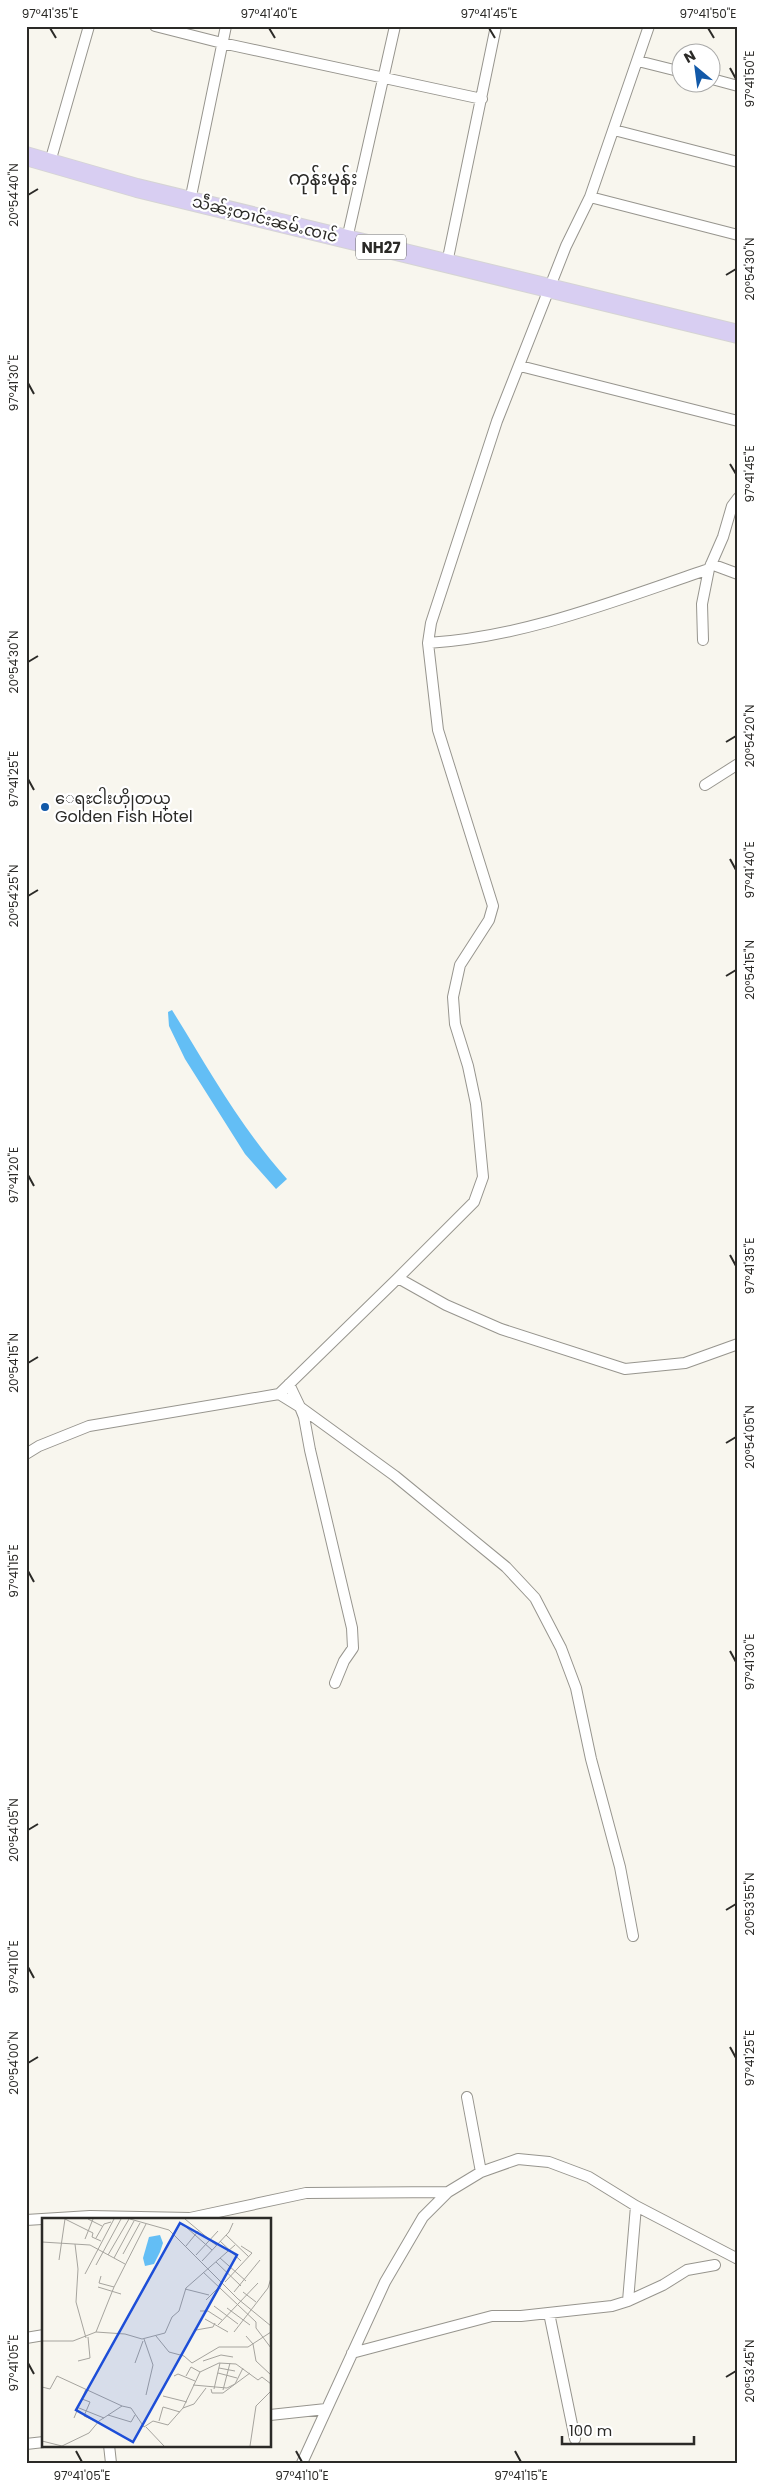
<svg xmlns="http://www.w3.org/2000/svg" width="764" height="2489" font-family="Poppins,'Noto Sans Myanmar',sans-serif">
<style>
.water{fill:#63bef5}
.lines{fill:none;stroke-linecap:round;stroke-linejoin:round}
.minor-casing{stroke:#97958e;stroke-width:12}
.trunk-casing{stroke:#d5d4d4;stroke-width:20}
.minor{stroke:#fff;stroke-width:10}
.trunk{stroke:#d8cef2;stroke-width:18}
.ticks{fill:none;stroke:#2b2a27;stroke-width:2}
.poi-dot{fill:#1259a8;stroke:#fff;stroke-width:2}
.labels{text-anchor:middle;dominant-baseline:central;stroke-width:4.5;stroke-linejoin:round;paint-order:stroke}
.shield{fill:#fff;stroke:#6b6a68;stroke-width:1}
.shield-label{font-size:15px;font-weight:bold;fill:#2b2a27}
.street-label{font-size:16px;fill:#2b2a27;stroke:#fff}
.poi-label{font-size:16px;fill:#2b2a27;stroke:#fff;text-anchor:start}
.quarter-label{font-size:19px;fill:#2b2a27;stroke:#fff}
.inset-road{fill:none;stroke:#a6a49e;stroke-width:1}
.view{fill:#1d4ed8;fill-opacity:0.15;stroke:#1d4ed8;stroke-width:2.5}
.inset-edge{fill:none;stroke:#2b2a27;stroke-width:2.5}
.neatline{fill:none;stroke:#2b2a27;stroke-width:2}
.ticks-label{font-size:12px;text-anchor:middle;fill:#2b2a27}
</style>
<rect width="100%" height="100%" fill="#f8f6ee"/>
<path class="water" d="M172,1010C208,1068 241,1128 287,1179L276,1189L245,1154L185,1059L169,1026L168,1012Z"/>
<g class="lines">
<defs>
<path id="minor" d="M155,26L222,43L482,99
M638,61L682,72
M712,79L738,86
M614,130L738,162
M50,162L89,26
M590,197L738,235
M190,201L226,26
M347,239L395,26
M447,263L496,26
M520,366L738,421
M711,564L738,574
M703,640L702,604L709,569L723,537L732,506L738,498
M428,643C525,637 617,600 709,569
M705,785L738,764
M398,1278L446,1305L501,1329L625,1369L685,1363L738,1344
M289,1384L300,1407L395,1476L506,1567L535,1598L561,1648L576,1688L591,1759L620,1867L633,1936
M279,1394L300,1407L304,1417L310,1450L352,1628L353,1648L344,1661L335,1683
M26,1454L39,1446L89,1426L279,1394L398,1278L474,1202L483,1177L476,1104L468,1066L455,1024L453,997L460,965L489,920L493,906L438,730L428,643L431,623L497,421L566,246L590,197L649,26
M467,2097L481,2172
M26,2220L90,2216L190,2218L306,2193L448,2192
M628,2301L663,2285L687,2270L715,2265
M549,2313L575,2439
M26,2338L44,2335
M352,2353L492,2316H521L612,2306L628,2301L636,2206
M270,2415L326,2409
M26,2444L44,2442
M109,2445L111,2463
M302,2463L385,2282L423,2217L448,2192L481,2172L518,2159L549,2162L589,2177L636,2206L738,2259"/>
<path id="trunk" d="M26,156L137,188L738,334"/>
</defs>
<use href="#minor" class="minor-casing"/>
<use href="#trunk" class="trunk-casing"/>
<use href="#minor" class="minor"/>
<use href="#trunk" class="trunk"/>
</g>
<path class="ticks" d="M50,28L56,38M269,28L275,38M489,28L495,38M708,28L714,38M730,68L736,79M28,195L38,189M726,275L736,269M28,383L34,394M730,464L736,474M28,662L38,656M726,742L736,736M28,779L34,790M730,859L736,870M28,896L38,890M726,976L736,970M28,1175L34,1186M730,1255L736,1266M28,1363L38,1357M726,1443L736,1437M28,1571L34,1582M730,1651L736,1662M28,1830L38,1824M726,1910L736,1904M28,1967L34,1978M730,2047L736,2058M28,2063L38,2057M28,2363L34,2374M726,2377L736,2371M76,2451L82,2462M296,2451L302,2462M515,2451L521,2462"/>
<circle class="poi-dot" cx="45" cy="807" r="5"/>
<g class="labels">
<rect class="shield" x="356" y="234.5" width="50" height="25" rx="4"/>
<g class="shield-label">
<text x="381" y="247">NH27</text>
</g>
<g class="street-label">
<text transform="translate(265 219) rotate(14)">သဵၼ်ႈတၢင်းၼမ်ႉၸၢင်</text>
</g>
<g class="poi-label">
<text x="55" y="798">ေရႊငါးဟိုုတယ္<tspan x="55" dy="18">Golden Fish Hotel</tspan></text>
</g>
<g class="quarter-label">
<text x="323" y="178">ကုန်းမုန်း</text>
</g>
</g>
<g transform="translate(42 2218)">
<rect width="229" height="229" fill="#f8f6ee"/>
<path d="M118,17L121,25L118,34L112,46L103,48L101,40L107,19Z" fill="#63bef5"/>
<path class="inset-road" d="M23,1L51,15L50,19L59,23M46,1L60,8M88,1L127,12L196,81L229,108M143,1L174,27M144,9L170,32M184,17L207,39M54,20L62,6L69,4M43,21L51,1M178,23L199,43M0,24L48,27L83,46M33,26L36,51L34,84L44,120M144,28L157,12M81,36L98,5M66,37L87,1M154,37L176,13M72,40L92,3M178,40L204,63M17,42L23,1M160,43L187,14L191,5M174,44L199,68M54,47L79,1M161,54L214,104V110L229,130M43,56L72,1M59,58L57,65L72,69M183,64L210,35L199,28M56,69L79,76M143,71L167,77M192,74L218,42M201,74L214,84M164,82L178,68M172,88L196,106M185,90L208,107M158,93H166L180,102M163,101L186,114M176,107L216,65M154,112L171,109L173,105M54,114L83,116L100,121L123,115L130,99L137,93L144,70L193,27M192,114L226,70L229,60M114,118L127,134L142,138L150,145L177,129H206L229,114M204,118L211,126L214,143L229,157M102,121L111,147L104,177M0,123H31L54,114L72,69L104,6M36,143L48,140L46,119M161,143L179,137L191,139M93,145L101,123M177,150L193,153M176,155L195,160M132,158L136,156L153,163M144,158L149,149L158,154M151,167L185,170L193,166L201,150M0,169L8,171L15,158L80,188M169,171L170,175H181L208,155M172,171L178,145M181,172L188,145M121,178L145,184M40,181L48,184L42,198L56,204M37,190L62,200M141,190L152,186L164,170M66,197L89,204L93,197M32,200L44,171M117,203L121,189L138,194M104,209L122,228M0,223L20,228L47,215L57,203L80,188L89,190L102,209L111,203L126,207L141,190L158,154L177,145L194,146L216,162L220,159L229,166M208,228L214,188L229,173"/>
<path class="view" d="M138,5L195,37L91,224L34,192Z"/>
<rect width="229" height="229" class="inset-edge"/>
</g>
<rect width="764" height="2489" fill="none" stroke="#ffffff" stroke-width="55"/>
<g transform="translate(696 68) rotate(331)"><circle r="24" fill="#ffffff" stroke="#aaaaa9"/>
<path d="M0-4L9 19L0 12L-9 19Z" fill="#1259a8"/>
<text y="-8" font-size="14" font-weight="bold" text-anchor="middle" fill="#2b2a27">N</text>
</g>
<path d="M562 2436v8h132v-8" fill="none" stroke="#2b2a27" stroke-width="2.5"/>
<text x="569" y="2436" font-size="15" fill="#2b2a27" stroke="#ffffff" stroke-width="4" paint-order="stroke">100 m</text>
<rect x="28" y="28" width="708" height="2434" class="neatline"/>
<g class="ticks-label">
<text x="50" y="18">97°41'35"E</text>
<text x="269" y="18">97°41'40"E</text>
<text x="489" y="18">97°41'45"E</text>
<text x="708" y="18">97°41'50"E</text>
<text transform="translate(750 79) rotate(-90)" y="4">97°41'50"E</text>
<text transform="translate(14 195) rotate(-90)" y="4">20°54'40"N</text>
<text transform="translate(750 269) rotate(-90)" y="4">20°54'30"N</text>
<text transform="translate(14 383) rotate(-90)" y="4">97°41'30"E</text>
<text transform="translate(750 474) rotate(-90)" y="4">97°41'45"E</text>
<text transform="translate(14 662) rotate(-90)" y="4">20°54'30"N</text>
<text transform="translate(750 736) rotate(-90)" y="4">20°54'20"N</text>
<text transform="translate(14 779) rotate(-90)" y="4">97°41'25"E</text>
<text transform="translate(750 870) rotate(-90)" y="4">97°41'40"E</text>
<text transform="translate(14 896) rotate(-90)" y="4">20°54'25"N</text>
<text transform="translate(750 970) rotate(-90)" y="4">20°54'15"N</text>
<text transform="translate(14 1175) rotate(-90)" y="4">97°41'20"E</text>
<text transform="translate(750 1266) rotate(-90)" y="4">97°41'35"E</text>
<text transform="translate(14 1363) rotate(-90)" y="4">20°54'15"N</text>
<text transform="translate(750 1437) rotate(-90)" y="4">20°54'05"N</text>
<text transform="translate(14 1571) rotate(-90)" y="4">97°41'15"E</text>
<text transform="translate(750 1662) rotate(-90)" y="4">97°41'30"E</text>
<text transform="translate(14 1830) rotate(-90)" y="4">20°54'05"N</text>
<text transform="translate(750 1904) rotate(-90)" y="4">20°53'55"N</text>
<text transform="translate(14 1967) rotate(-90)" y="4">97°41'10"E</text>
<text transform="translate(750 2058) rotate(-90)" y="4">97°41'25"E</text>
<text transform="translate(14 2063) rotate(-90)" y="4">20°54'00"N</text>
<text transform="translate(14 2363) rotate(-90)" y="4">97°41'05"E</text>
<text transform="translate(750 2371) rotate(-90)" y="4">20°53'45"N</text>
<text x="82" y="2480">97°41'05"E</text>
<text x="302" y="2480">97°41'10"E</text>
<text x="521" y="2480">97°41'15"E</text>
</g>
</svg>
